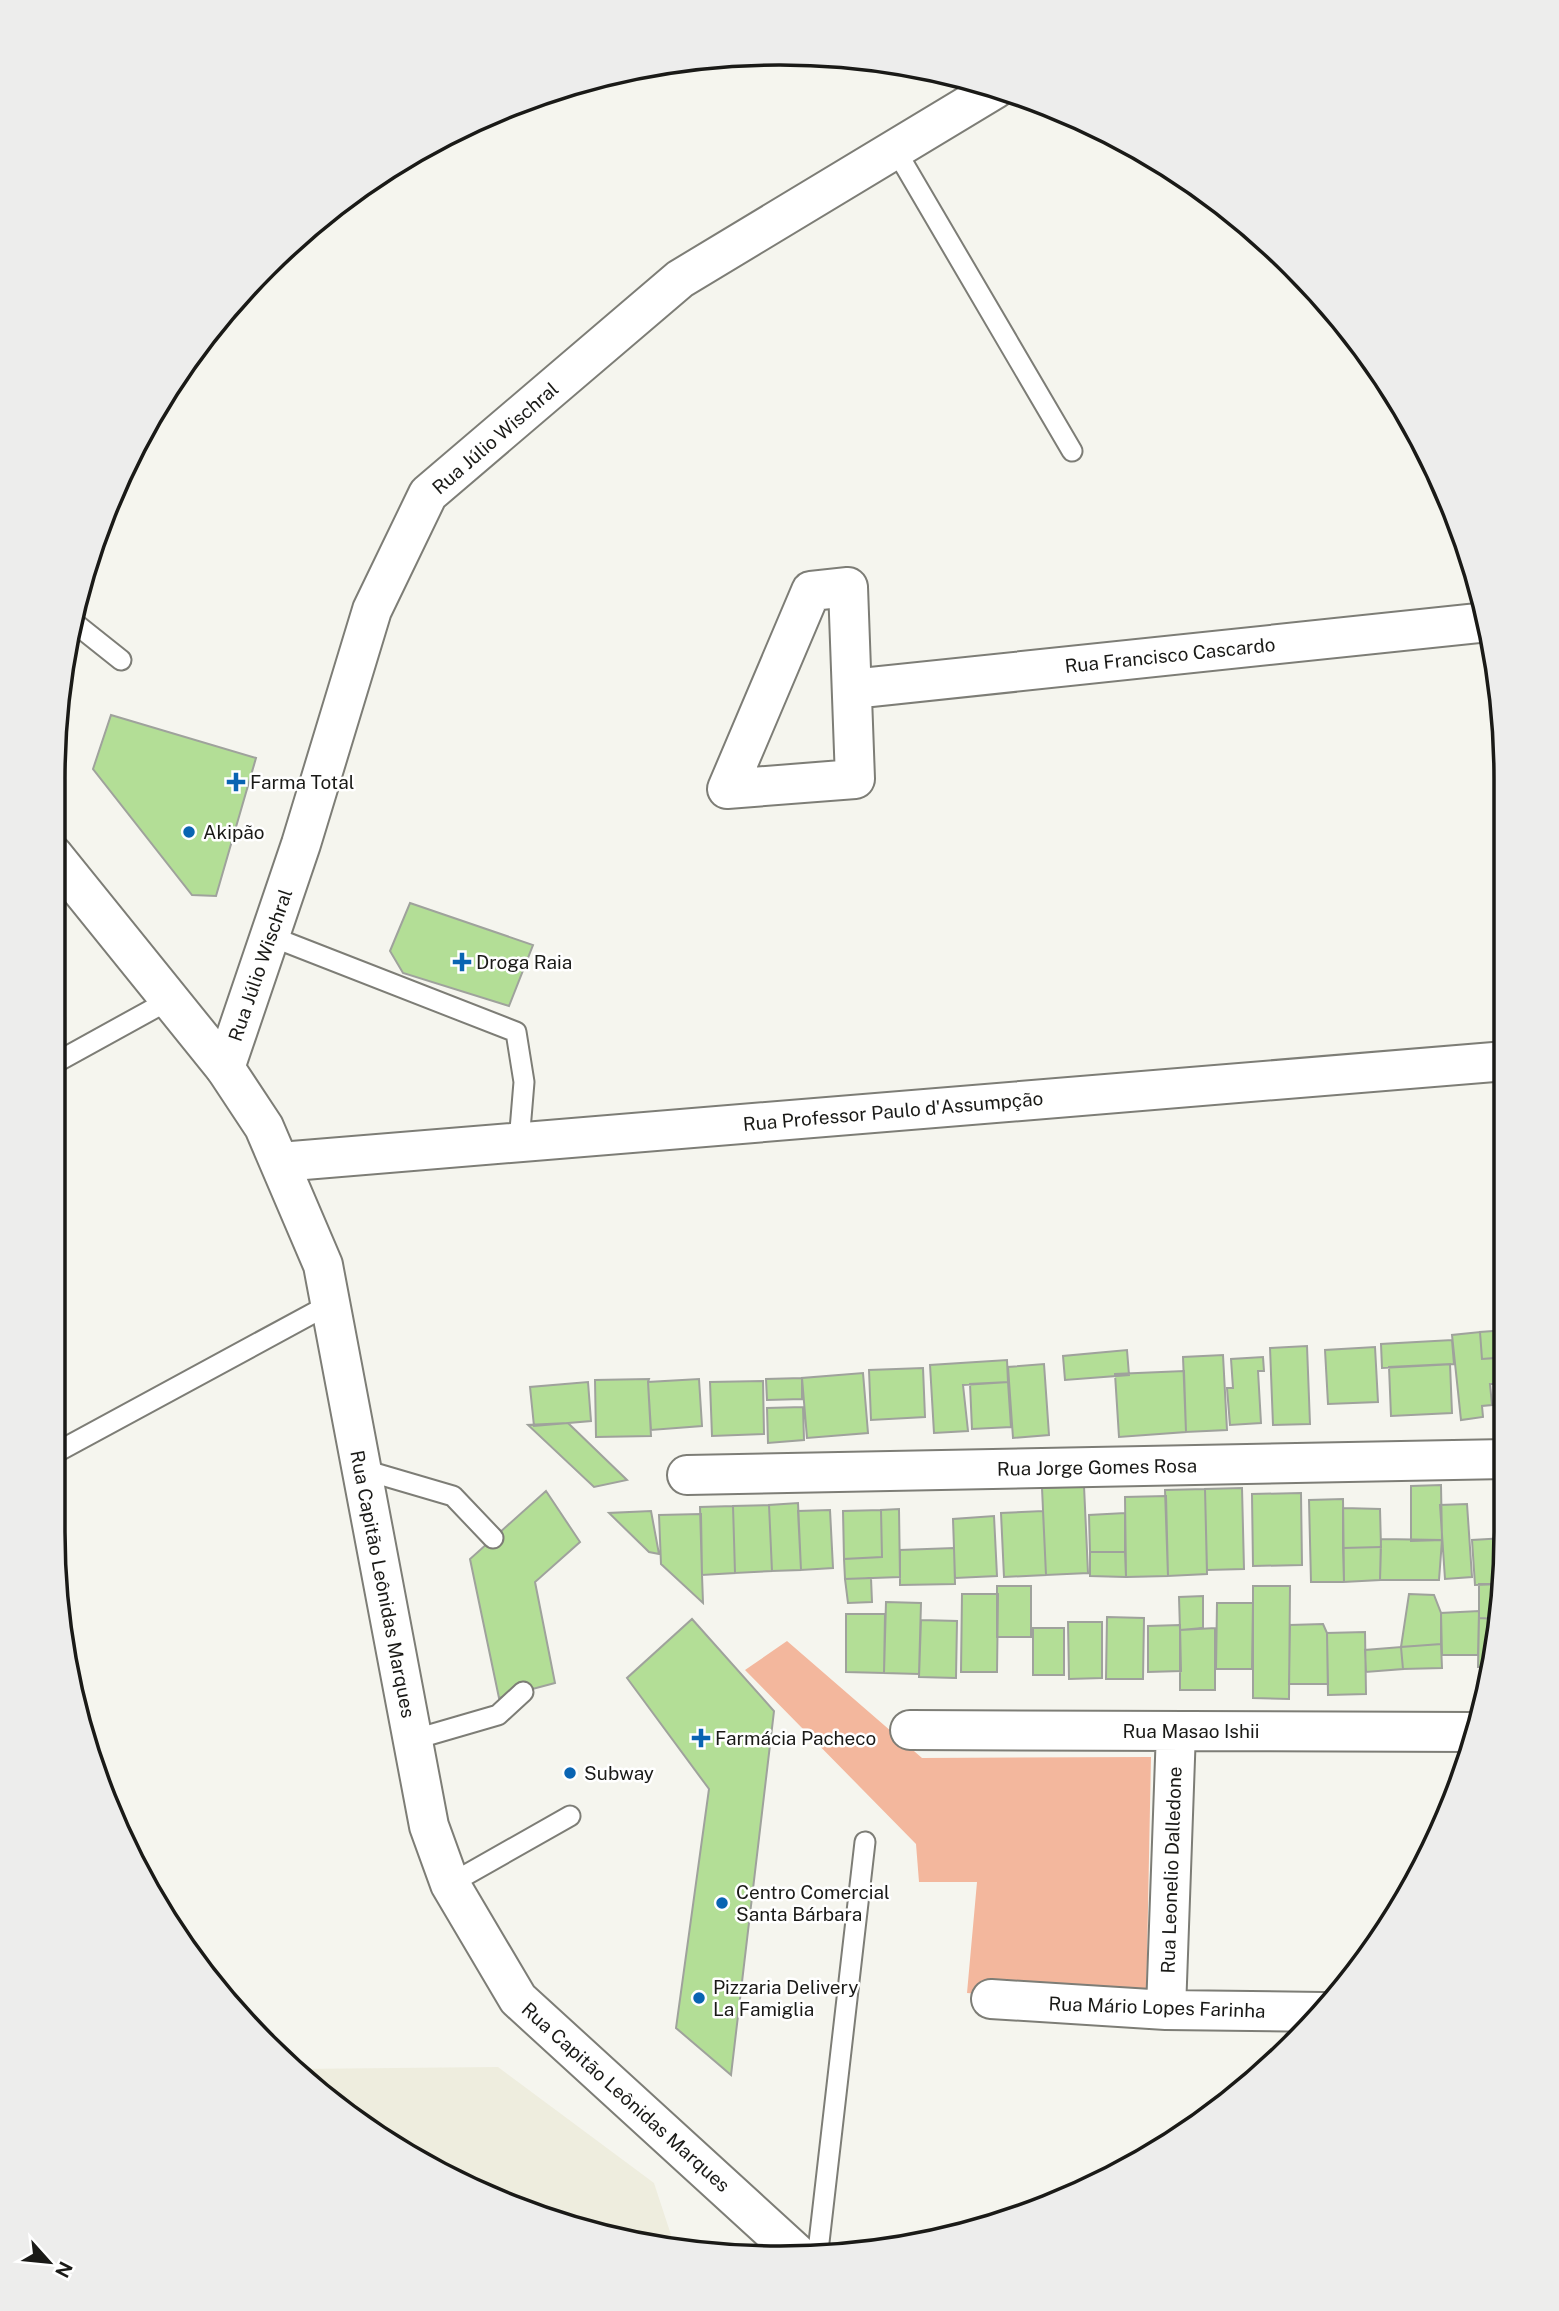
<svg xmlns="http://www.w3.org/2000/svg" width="1559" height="2311" font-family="'Public Sans',sans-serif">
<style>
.built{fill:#eeedde}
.green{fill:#f3b79d}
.building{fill:#b3de96;stroke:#9fa29c;stroke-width:2}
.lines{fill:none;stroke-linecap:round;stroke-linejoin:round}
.lane-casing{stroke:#7d7d76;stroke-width:23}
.street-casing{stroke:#7d7d76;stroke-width:42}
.secondary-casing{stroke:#7d7d76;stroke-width:42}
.lane{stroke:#fff;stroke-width:19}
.street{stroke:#fff;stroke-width:38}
.secondary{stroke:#fff;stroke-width:38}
.poi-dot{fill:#0964b2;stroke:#fff;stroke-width:2.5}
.labels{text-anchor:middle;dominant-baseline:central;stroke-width:5;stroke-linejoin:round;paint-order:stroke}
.street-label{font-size:19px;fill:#1a1a17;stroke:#fff}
.poi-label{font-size:19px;fill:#1a1a17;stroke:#fff;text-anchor:start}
.rim{fill:none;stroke:#1a1a17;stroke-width:3.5}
</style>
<rect width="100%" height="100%" fill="#f5f5ee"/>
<path class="built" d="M498,2067L654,2183L673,2241L665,2248L637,2244L502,2203L337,2108L292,2069Z"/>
<path class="green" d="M787,1641L922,1758L1151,1757L1146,2006L967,1993L977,1882H919L916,1844L745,1670Z"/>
<path class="building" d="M111,715L256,758L216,896L192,895L93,769Z
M410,903L533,945L509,1006L403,973L390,951Z
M1506,1330V1357L1482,1359L1480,1332Z
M1480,1332L1482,1359L1497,1358L1499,1384H1490L1492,1405L1482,1406L1483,1417L1461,1420L1452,1335Z
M1452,1340L1454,1364L1382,1368L1381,1344Z
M1307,1346L1310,1424L1273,1425L1270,1348Z
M1375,1347L1378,1402L1328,1404L1325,1350Z
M1127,1350L1129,1375L1065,1380L1063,1356Z
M1223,1355L1227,1430L1186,1432L1183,1357Z
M1263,1357L1264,1371H1258L1261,1423L1230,1425L1227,1388H1233L1231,1359Z
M1007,1360L1008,1382L963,1385L968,1431L934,1433L930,1365Z
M1044,1364L1049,1435L1013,1438L1008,1367Z
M1450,1364L1452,1413L1391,1416L1389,1367Z
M1506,1366V1420L1501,1421L1497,1367Z
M923,1368L925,1417L871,1420L869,1370Z
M1184,1371L1186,1432L1119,1437L1115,1374Z
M863,1373L868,1433L807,1438L802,1378Z
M802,1378V1399L767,1400L766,1379Z
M649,1379L648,1382L651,1436L596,1437L595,1380Z
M699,1379L702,1426L651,1430L648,1382Z
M763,1381L764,1434L712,1436L710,1382Z
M588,1382L591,1421L534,1426L530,1387Z
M1008,1382L1011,1427L972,1429L970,1384Z
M803,1407L804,1440L768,1443L767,1408Z
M568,1423L627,1480L594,1487L528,1425Z
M1441,1485L1442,1540L1411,1541V1486Z
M1084,1486L1088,1573L1046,1575L1042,1488Z
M1242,1488L1244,1569L1207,1570L1205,1489Z
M1205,1489L1207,1574L1168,1576L1165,1490Z
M546,1491L580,1542L535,1582L555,1683L499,1698L470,1559Z
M1301,1493L1302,1565L1253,1566L1252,1494Z
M1166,1496L1168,1576L1126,1577L1125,1497Z
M1504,1497H1506L1505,1542V1538Z
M1343,1499L1344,1582H1311L1309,1500Z
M798,1503L801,1570L772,1571L769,1505Z
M1467,1504L1472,1577L1445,1579L1440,1505Z
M769,1505L772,1571L735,1573L733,1506Z
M733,1506L735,1573L702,1575L700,1507Z
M1343,1508L1380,1509L1381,1547L1343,1548Z
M899,1509L900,1577L845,1579L844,1559L882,1557L881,1510Z
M830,1510L833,1568L801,1570L798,1511Z
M881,1510L882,1557L844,1559L843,1511Z
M651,1511L659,1554L649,1552L609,1513Z
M1043,1511L1046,1575L1004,1577L1001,1513Z
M1125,1513V1552H1090L1089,1515Z
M701,1514L702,1575L703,1603L661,1564L659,1515Z
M994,1516L997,1576L955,1578L953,1519Z
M1505,1538L1501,1584L1475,1585L1472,1540Z
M1381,1539L1442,1540L1439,1580H1380Z
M1381,1547L1380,1580L1344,1582L1343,1548Z
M954,1548L955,1584L900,1585V1550Z
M1090,1552H1125L1126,1577L1090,1576Z
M871,1578L872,1602L848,1603L845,1579Z
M1479,1584H1501L1498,1619L1479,1618Z
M997,1586H1031V1637H997Z
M1253,1586H1290L1289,1699L1253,1698Z
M962,1594H998L997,1672H961Z
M1409,1594L1434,1595L1441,1613V1644L1401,1647Z
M1203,1596V1628L1180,1630L1179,1597Z
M886,1602L921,1603L919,1674L884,1673Z
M1217,1603H1253L1252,1669H1216Z
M1479,1611L1478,1655H1442L1441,1613Z
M846,1614H885L884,1673L846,1672Z
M1107,1617L1144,1618L1143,1679H1106Z
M1479,1618L1498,1619L1493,1667H1478Z
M692,1619L774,1711L731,2075L676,2028L709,1789L627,1678Z
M921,1620L957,1621L956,1678L919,1677Z
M1068,1622H1102V1678L1069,1679Z
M1323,1624L1327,1633L1328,1684H1289L1290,1625Z
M1180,1625L1181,1671L1148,1672V1626Z
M1033,1628H1064V1675H1033Z
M1215,1628V1690H1180V1630Z
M1365,1632L1366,1694L1328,1695L1327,1633Z
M1441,1644L1442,1668L1403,1669L1401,1647Z
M1401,1647L1403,1669L1366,1672L1365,1650Z"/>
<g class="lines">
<defs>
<path id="lane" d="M895,149L1072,451
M72,621L121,660
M270,936L516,1032L524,1082L519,1142
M55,1063L171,999
M57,1452L330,1304
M361,1469L453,1496L493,1538
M412,1740L498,1715L523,1692
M450,1884L570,1816
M818,2251L865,1842"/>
<path id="street" d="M848,587L855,779L727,789L811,591Z
M852,689L1488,622
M225,1068L301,844L372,610L428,494L680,279L995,89
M280,1162L1506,1061
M687,1475L1506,1459
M910,1730L1473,1732
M991,1999L1166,2010L1323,2012
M1166,2010L1176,1731"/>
<path id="secondary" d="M53,855L225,1068L264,1127L323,1265L429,1826L450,1884L518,1999L796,2253"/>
</defs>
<use href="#lane" class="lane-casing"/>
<use href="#street" class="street-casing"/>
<use href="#secondary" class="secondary-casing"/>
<use href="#lane" class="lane"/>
<use href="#street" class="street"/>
<use href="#secondary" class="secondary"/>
</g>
<g class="poi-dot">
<path d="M232.5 771.5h7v7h7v7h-7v7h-7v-7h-7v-7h7z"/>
<circle cx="189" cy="832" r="7"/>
<path d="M458.5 951.5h7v7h7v7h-7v7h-7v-7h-7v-7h7z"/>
<path d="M697.5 1727.5h7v7h7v7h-7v7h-7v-7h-7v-7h7z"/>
<circle cx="570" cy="1773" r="7"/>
<circle cx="722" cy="1903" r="7"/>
<circle cx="699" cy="1998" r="7"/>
</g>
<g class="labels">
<g class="street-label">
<text transform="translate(495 438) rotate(-41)">Rua Júlio Wischral</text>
<text transform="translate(1170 655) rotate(-6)">Rua Francisco Cascardo</text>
<text transform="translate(260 965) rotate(-71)">Rua Júlio Wischral</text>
<text transform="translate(893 1111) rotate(-5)">Rua Professor Paulo d'Assumpção</text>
<text transform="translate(1097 1467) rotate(-1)">Rua Jorge Gomes Rosa</text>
<text transform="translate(383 1584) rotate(79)">Rua Capitão Leônidas Marques</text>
<text x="1191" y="1731">Rua Masao Ishii</text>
<text transform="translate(1171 1870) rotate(-88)">Rua Leonelio Dalledone</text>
<text transform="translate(1157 2007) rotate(2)">Rua Mário Lopes Farinha</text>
<text transform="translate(626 2097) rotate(42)">Rua Capitão Leônidas Marques</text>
</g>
<g class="poi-label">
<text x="250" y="782">Farma Total</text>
<text x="203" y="832">Akipão</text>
<text x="476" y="962">Droga Raia</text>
<text x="715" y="1738">Farmácia Pacheco</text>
<text x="584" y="1773">Subway</text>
<text x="736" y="1892">Centro Comercial<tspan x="736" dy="22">Santa Bárbara</tspan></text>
<text x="713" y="1987">Pizzaria Delivery<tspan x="713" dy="22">La Famiglia</tspan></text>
</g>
</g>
<path d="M0 0H1559V2311H0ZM779 65H780A714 714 0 0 1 1494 779V1532A714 714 0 0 1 780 2246H779A714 714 0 0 1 65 1532V779A714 714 0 0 1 779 65Z" fill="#ededec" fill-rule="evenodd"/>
<path class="rim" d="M779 65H780A714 714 0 0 1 1494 779V1532A714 714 0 0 1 780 2246H779A714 714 0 0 1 65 1532V779A714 714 0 0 1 779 65Z"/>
<g transform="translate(49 2262) rotate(117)" stroke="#ffffff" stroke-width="5" paint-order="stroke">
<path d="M0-5L12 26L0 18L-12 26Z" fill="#1a1a17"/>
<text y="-10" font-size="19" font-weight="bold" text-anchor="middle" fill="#1a1a17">N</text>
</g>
</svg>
